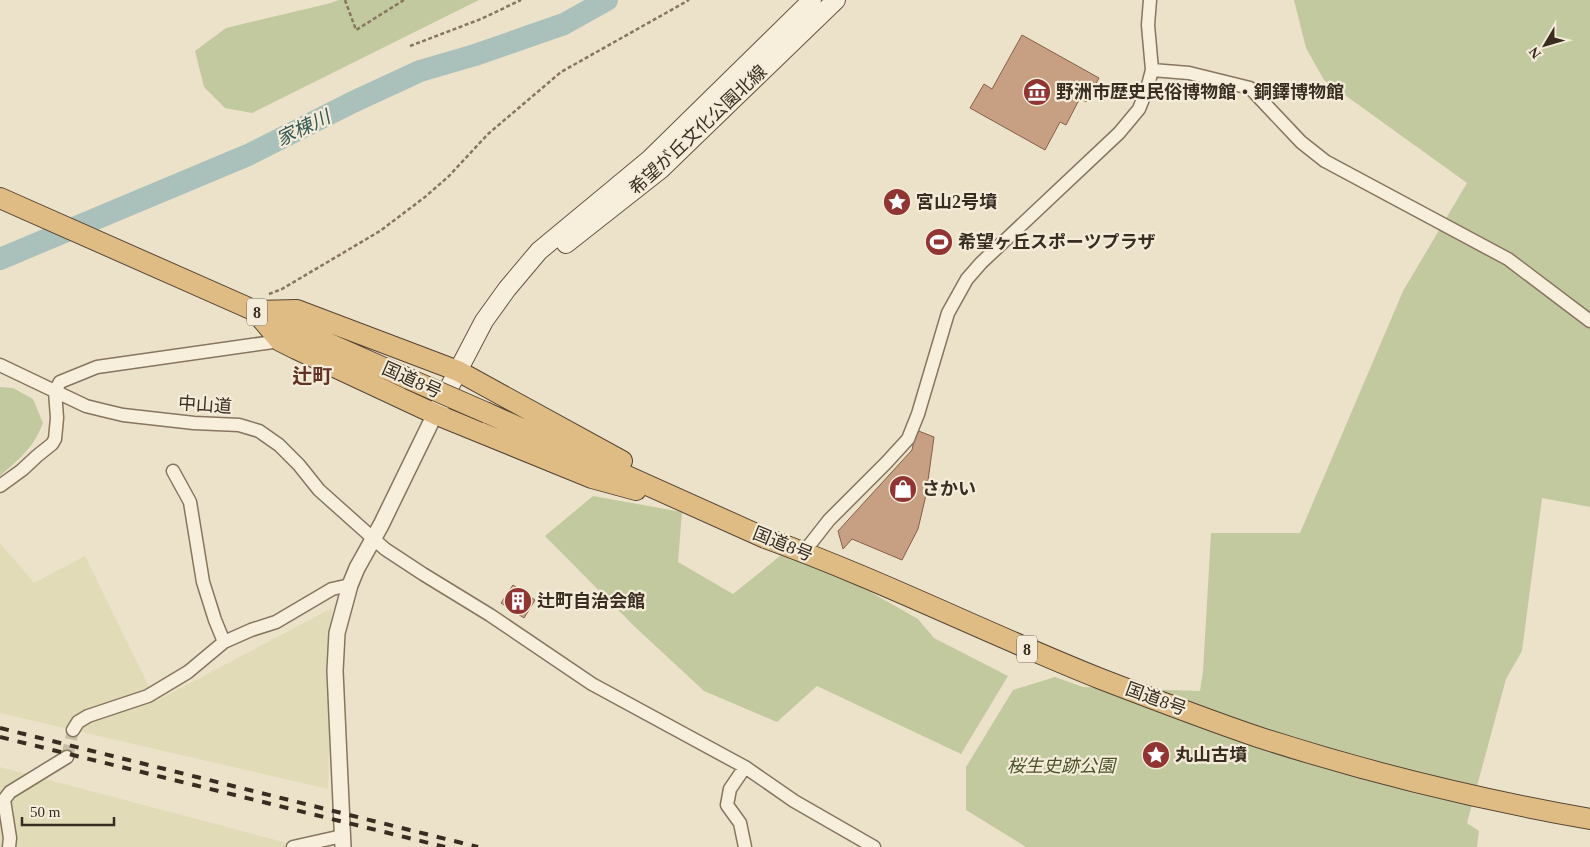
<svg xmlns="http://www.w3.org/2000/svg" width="1590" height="847" font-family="'Times New Roman','Noto Sans JP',serif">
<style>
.farmland{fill:#e1dbb7}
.green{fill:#c3c99e}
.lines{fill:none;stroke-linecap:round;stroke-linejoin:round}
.river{stroke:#aac0ba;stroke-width:22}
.building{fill:#c7a083;stroke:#846047}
.minor-tunnel{stroke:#c8bea8;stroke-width:12;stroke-dasharray:12 6;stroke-linecap:butt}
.minor-casing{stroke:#87755f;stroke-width:15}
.tertiary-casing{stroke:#87755f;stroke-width:18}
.secondary-casing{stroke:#695642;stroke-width:20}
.trunk-casing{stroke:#543;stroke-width:22}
.path{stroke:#87755f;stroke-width:2.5;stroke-dasharray:4 2.5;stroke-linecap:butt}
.minor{stroke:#f7efdc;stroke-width:12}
.tertiary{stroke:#f7efdc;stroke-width:15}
.secondary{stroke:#f7efdc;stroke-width:18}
.trunk{stroke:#dfbc84;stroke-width:20}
.rail{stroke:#392d22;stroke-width:4;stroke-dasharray:9 9;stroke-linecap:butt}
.trunk-bridge-casing{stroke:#543;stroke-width:22;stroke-linecap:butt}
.trunk-bridge{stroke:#dfbc84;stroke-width:20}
.labels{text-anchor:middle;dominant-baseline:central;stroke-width:4.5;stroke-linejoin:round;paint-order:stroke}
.shield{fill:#f4ecd9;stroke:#716659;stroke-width:1}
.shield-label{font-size:16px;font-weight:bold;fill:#392d22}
.poi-label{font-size:18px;font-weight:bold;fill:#392d22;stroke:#f4ecd9;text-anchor:start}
.street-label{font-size:18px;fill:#392d22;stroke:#f4ecd9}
.park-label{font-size:18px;font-style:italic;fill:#48532a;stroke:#f4ecd9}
.water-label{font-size:19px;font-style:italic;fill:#325755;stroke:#f4ecd9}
.quarter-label{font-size:20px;font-weight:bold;fill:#623224;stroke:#f4ecd9}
</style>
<rect width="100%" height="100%" fill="#ece2ca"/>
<path class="farmland" d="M0,543L34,583L85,556L156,701L332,608L328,789L0,713Z
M0,767L302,847H0Z"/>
<path class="green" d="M339,0H479L252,113L225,108L204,87L195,51L226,28L327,4Z
M1294,0H1590V507L1542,498L1522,651L1506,679L1467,823L1479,831L1477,847H1026L966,810V767L1013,690L1055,677L1083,687L1200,691L1203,671L1211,533H1300L1403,291L1467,183L1324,80L1306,48Z
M0,387L13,388L33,399L43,423C33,449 20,458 0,476Z
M593,496L682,512L678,562L733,594L791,547L918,619L934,638L1008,676L961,754L817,686L777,722L704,691L635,627L545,536Z"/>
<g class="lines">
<path class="river" d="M0,259L248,155L353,102L420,71L475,55L564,24L607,0"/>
</g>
<path class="building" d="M1022,35L1099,78L1086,102L1080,98L1066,125L1060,122L1045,150L970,108L984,84L992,89Z
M916,430L934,437L926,495L918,529L902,560L852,539L843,549L838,531L912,450Z
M513,585L535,600L524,618L501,603Z"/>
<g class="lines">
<path class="minor-tunnel" d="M67,757L73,730"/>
<defs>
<path id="minor" d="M1152,70L1189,73L1250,88L1301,142L1325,161L1508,259L1590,321
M0,365L86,406L102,410L123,415L194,423L239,425L259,431L279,445L299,465L319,490L385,549L423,574L490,615L592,684L745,767L794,801L874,847
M173,471L190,502L203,582L215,620L224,642
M0,486L22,470L37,456L52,444L55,439L57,418L55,391L60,382L97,367L280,341
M804,552L829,520L886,463L908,439L918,414L948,313L967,279L981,263L1119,133L1139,109L1147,89L1152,70L1148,25L1150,0
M73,730L78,722L88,716L148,696L188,672L224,642L251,630L276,622L332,589L350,585
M745,767L730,789L727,805L740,823L745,847
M9,847L10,838L4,800L10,792L67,757
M293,847L342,836"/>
<path id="tertiary" d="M343,847L335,671L337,633L350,585L357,568L381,525L435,414"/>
<path id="secondary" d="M566,244L660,170L836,0
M439,407L484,321L507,289L539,251L650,159L812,0"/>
<path id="trunk" d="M0,198L409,379
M255,311L297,310L458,371L622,461
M255,311L280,341L296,349L435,414L592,478L636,490
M487,413L765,538C879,579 988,634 1101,679C1153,699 1205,719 1258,737C1366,772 1477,799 1590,819"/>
</defs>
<use href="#minor" class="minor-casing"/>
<use href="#tertiary" class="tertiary-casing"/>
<use href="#secondary" class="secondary-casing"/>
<use href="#trunk" class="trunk-casing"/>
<path class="path" d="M345,0L356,30L404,0
M410,46L481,19L521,0
M269,294L282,289L380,231L425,197L449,176L488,134L561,72L689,0"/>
<use href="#minor" class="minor"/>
<use href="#tertiary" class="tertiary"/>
<use href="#secondary" class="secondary"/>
<use href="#trunk" class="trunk"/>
<path class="rail" d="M0,728L478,847
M0,737L445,847"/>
<defs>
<path id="trunk-bridge" d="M409,379L487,413"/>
</defs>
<use href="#trunk-bridge" class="trunk-bridge-casing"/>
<use href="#trunk-bridge" class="trunk-bridge"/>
</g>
<defs>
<symbol id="museum-disc" viewBox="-11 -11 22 22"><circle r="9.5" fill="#913534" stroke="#f4ecd9"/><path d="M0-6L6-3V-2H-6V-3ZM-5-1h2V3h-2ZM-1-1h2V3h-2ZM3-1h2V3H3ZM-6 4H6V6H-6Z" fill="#fff"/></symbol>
<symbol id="sight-disc" viewBox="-11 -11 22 22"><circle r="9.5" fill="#913534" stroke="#f4ecd9"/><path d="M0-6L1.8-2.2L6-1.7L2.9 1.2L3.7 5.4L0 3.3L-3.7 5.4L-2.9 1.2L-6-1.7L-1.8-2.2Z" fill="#fff"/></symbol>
<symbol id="stadium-disc" viewBox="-11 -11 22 22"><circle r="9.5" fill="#913534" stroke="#f4ecd9"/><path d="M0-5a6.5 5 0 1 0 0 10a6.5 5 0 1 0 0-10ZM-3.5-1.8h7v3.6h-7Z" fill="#fff"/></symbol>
<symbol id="shop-disc" viewBox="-11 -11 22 22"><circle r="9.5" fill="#913534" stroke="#f4ecd9"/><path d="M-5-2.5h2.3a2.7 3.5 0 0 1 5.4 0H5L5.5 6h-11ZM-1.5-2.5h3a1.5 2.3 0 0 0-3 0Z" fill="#fff"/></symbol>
<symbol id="building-disc" viewBox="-11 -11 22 22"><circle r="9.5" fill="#913534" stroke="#f4ecd9"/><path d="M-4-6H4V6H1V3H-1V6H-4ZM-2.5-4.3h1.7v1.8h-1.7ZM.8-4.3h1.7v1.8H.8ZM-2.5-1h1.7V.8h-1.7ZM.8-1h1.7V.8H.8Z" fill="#fff"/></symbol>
</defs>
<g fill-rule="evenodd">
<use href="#museum-disc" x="1021" y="76" width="32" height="32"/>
<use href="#sight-disc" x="881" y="186" width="32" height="32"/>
<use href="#stadium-disc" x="923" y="226" width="32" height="32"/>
<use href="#shop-disc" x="887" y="473" width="32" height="32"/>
<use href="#building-disc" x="502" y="585" width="32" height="32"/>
<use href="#sight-disc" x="1140" y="739" width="32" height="32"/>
</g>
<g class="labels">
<g class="shield">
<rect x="247" y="298.5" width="20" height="27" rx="4"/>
<rect x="1017" y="635.5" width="20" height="27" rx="4"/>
</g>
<g class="shield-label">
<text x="257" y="312">8</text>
<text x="1027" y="649">8</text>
</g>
<g class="poi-label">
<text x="1056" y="92">野洲市歴史民俗博物館・銅鐸博物館</text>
<text x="916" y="202">宮山2号墳</text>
<text x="958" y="242">希望ヶ丘スポーツプラザ</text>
<text x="922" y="489">さかい</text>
<text x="537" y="601">辻町自治会館</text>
<text x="1175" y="755">丸山古墳</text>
</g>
<g class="street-label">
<text transform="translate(698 130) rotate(-43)">希望が丘文化公園北線</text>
<text transform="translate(412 380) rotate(24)">国道8号</text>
<text transform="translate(205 405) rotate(4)">中山道</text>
<text transform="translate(783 544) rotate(22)">国道8号</text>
<text transform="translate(1156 699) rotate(20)">国道8号</text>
</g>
<g class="park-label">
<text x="1061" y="766">桜生史跡公園</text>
</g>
<g class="water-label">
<text transform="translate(303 128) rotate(-26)">家棟川</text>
</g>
<g class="quarter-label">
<text x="312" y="376">辻町</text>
</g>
</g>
<g transform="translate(1545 45) rotate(232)" stroke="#f4ecd9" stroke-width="4" paint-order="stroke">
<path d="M0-4L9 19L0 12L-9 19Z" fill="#392d22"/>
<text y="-8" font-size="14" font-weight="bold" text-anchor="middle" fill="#392d22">N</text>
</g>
<path d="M22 817v8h92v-8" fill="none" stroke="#392d22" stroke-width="2.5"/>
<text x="30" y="817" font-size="15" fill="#392d22" stroke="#f4ecd9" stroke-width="4" paint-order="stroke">50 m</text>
</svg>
